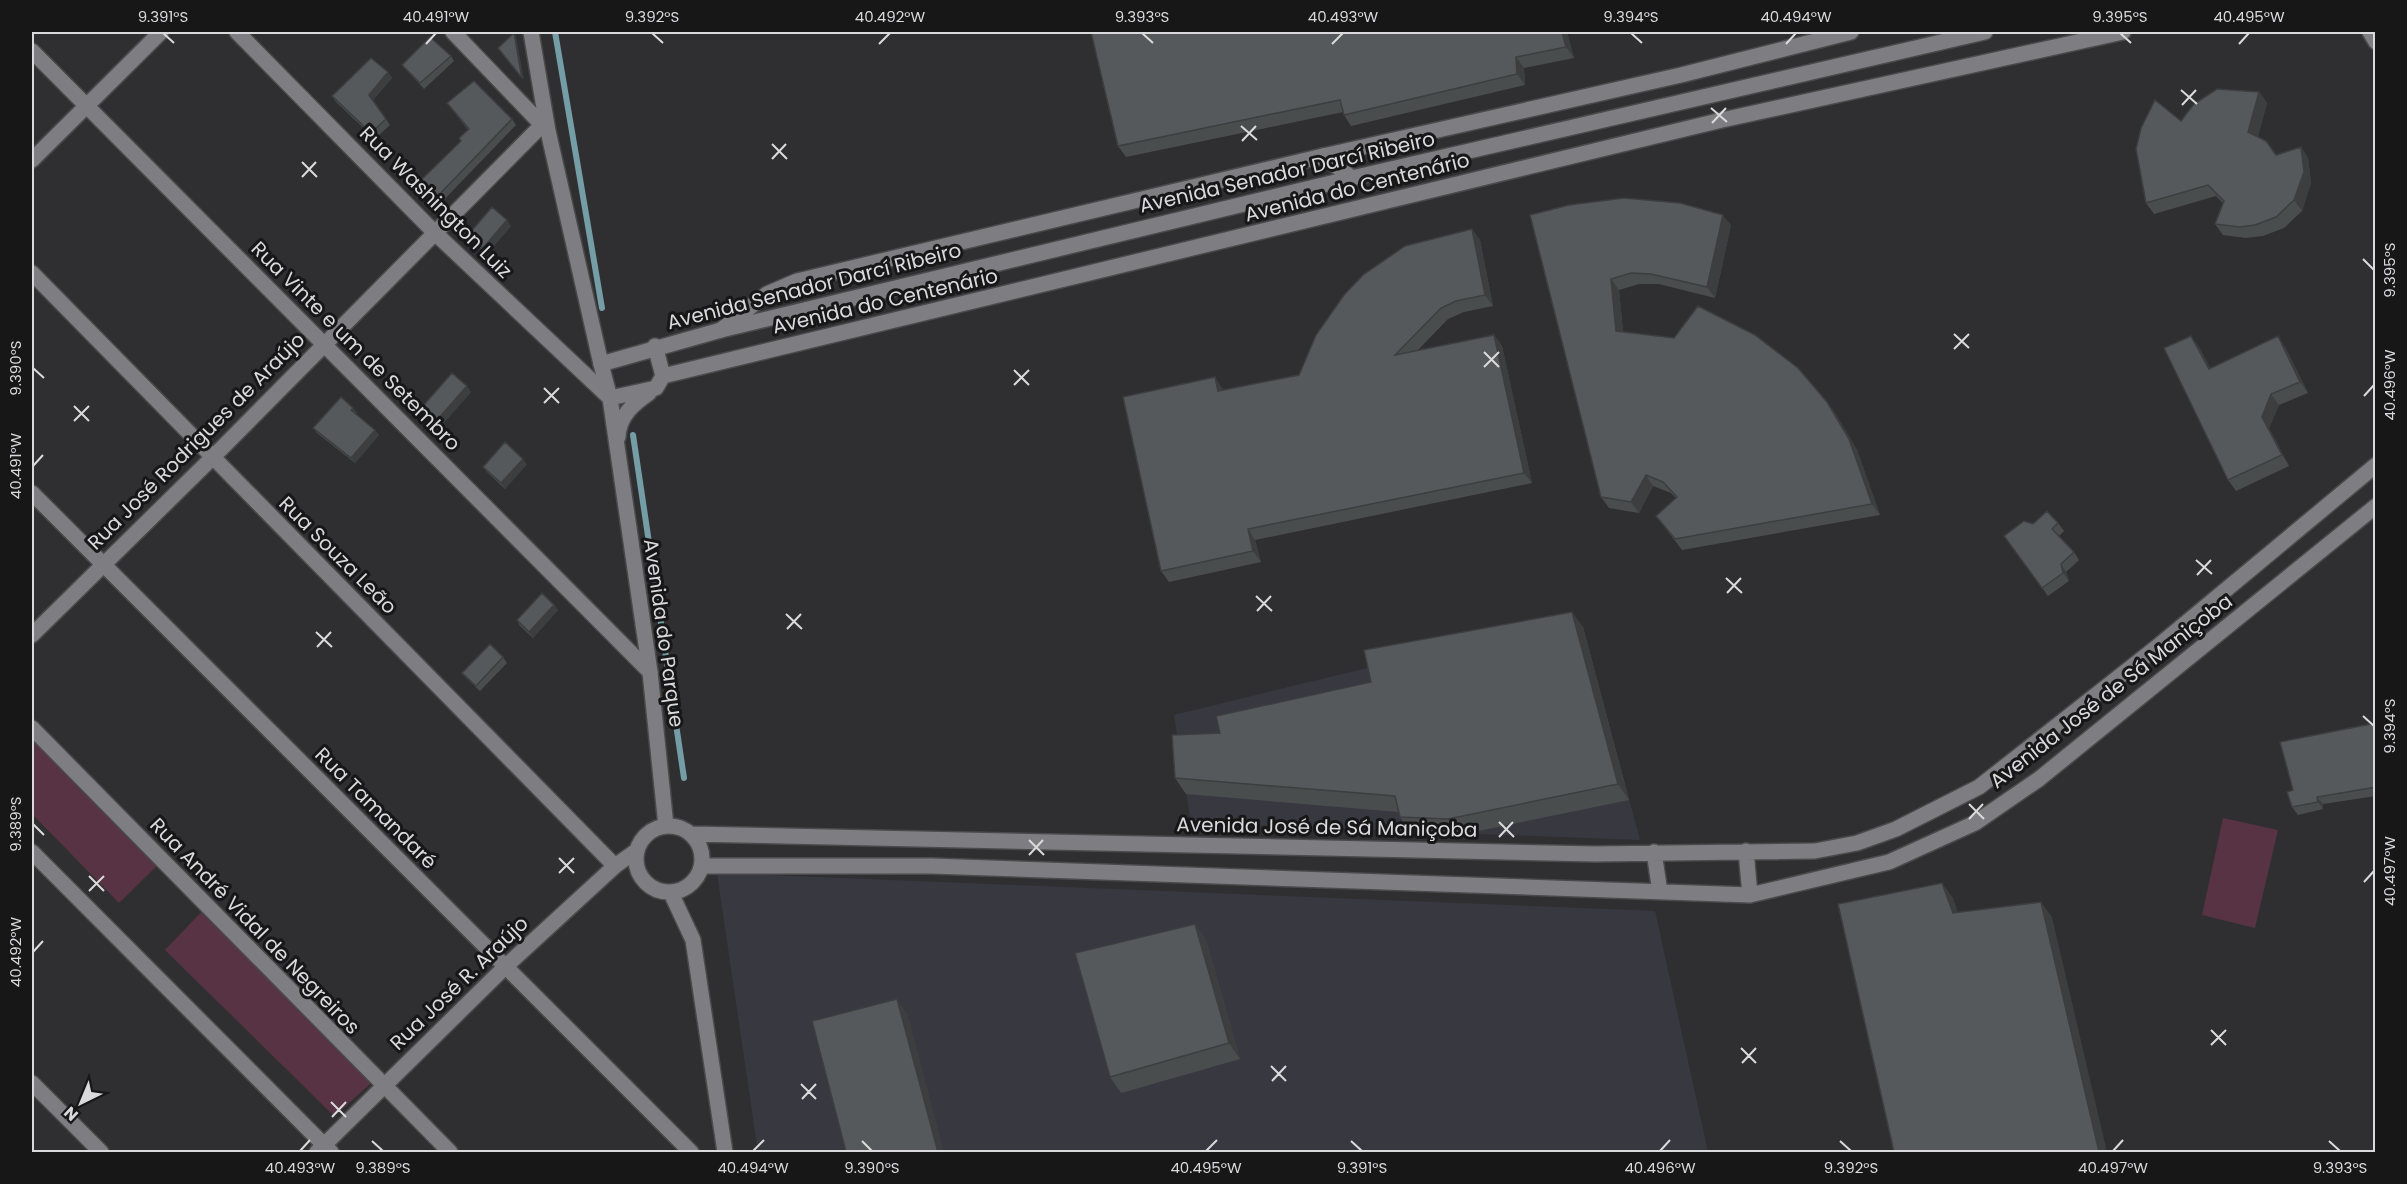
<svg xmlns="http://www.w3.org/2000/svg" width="2407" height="1184" font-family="Poppins,sans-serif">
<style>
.built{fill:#383841}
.green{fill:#573344}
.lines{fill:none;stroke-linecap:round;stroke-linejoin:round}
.stream{stroke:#749da5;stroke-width:6}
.minor-casing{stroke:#4a4a4c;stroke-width:18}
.tertiary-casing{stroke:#4a4a4c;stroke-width:18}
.secondary-casing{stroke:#4a4a4c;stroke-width:18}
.minor{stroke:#7e7e82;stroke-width:15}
.tertiary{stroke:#7e7e82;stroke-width:15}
.secondary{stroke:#7e7e82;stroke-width:15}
.wall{fill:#4a4d4e}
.shaded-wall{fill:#3c3e40}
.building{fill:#56595b;stroke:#3c3e40;stroke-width:1.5}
.ticks{fill:none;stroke:#dadadc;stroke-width:2}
.labels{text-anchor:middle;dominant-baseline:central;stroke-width:6;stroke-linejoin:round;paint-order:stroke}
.street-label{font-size:20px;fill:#dadadc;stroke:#171718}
.neatline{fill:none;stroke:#dadadc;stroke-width:2}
.ticks-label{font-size:15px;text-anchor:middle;fill:#dadadc}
</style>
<rect width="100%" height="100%" fill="#2f2f32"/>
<path class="built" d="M1583,627L1640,840L1191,823L1174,715L1375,666Z
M717,873L1655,911L1708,1152H758Z"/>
<path class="green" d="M32,734L163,860L119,903L32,814Z
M2223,818L2278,830L2255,928L2202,915Z
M207,906L377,1078L334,1116L165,950Z"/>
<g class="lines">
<path class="stream" d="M555,32L602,308
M633,435L684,778"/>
<defs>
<path id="minor" d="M237,32L435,233L610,398
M453,32L548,131
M531,32L548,131L601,364
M32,51L650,672
M32,160L161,32
M32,273L615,866
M32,493L691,1152
M32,635L213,457L543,124
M32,1083L101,1152"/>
<path id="tertiary" d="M721,330L767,294L797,281L1323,156L1681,75L1851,32
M32,728L450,1152
M32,852L331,1152"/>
<path id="secondary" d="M2370,32L2376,42
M1323,156L1352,178
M655,346L663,376
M610,398L656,388L663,376L1722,120L2123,32
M618,437C619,416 633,404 649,393
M636 859a33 33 0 1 1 66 0a33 33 0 1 1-66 0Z
M666,826L650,672L610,398L601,364L721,330L1352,178L1985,32
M691,834L1595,854L1815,851L1857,843L1896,829L1979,787L2157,647L2376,465
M1746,851L1750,895
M1654,852L1660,892
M702,866H932L1750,895L1889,862L1975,823L2039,779L2376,506
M671,893L693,940L725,1152
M317,1152L505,967L615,866L636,851"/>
</defs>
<use href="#minor" class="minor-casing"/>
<use href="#tertiary" class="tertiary-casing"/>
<use href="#secondary" class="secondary-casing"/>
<use href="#minor" class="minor"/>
<use href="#tertiary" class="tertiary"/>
<use href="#secondary" class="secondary"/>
</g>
<path class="wall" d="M1091,32H1567L1574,58L1524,68L1525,85L1351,126L1344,115L1343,112L1126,157L1118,146Z
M451,56L454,61L424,89L402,65Z
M388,72L392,78L373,100L390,125L375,139L336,102L332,96Z
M2259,92L2267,103L2258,136L2276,155L2301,147L2308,158L2311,183L2302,211L2284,228L2263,236L2246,238L2223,235L2215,224L2223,203L2216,196L2154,214L2146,203L2181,121Z
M447,103L512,119L516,125L437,207L420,190L417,184L461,141L468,130Z
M1530,215L1731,225L1715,298L1659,284H1639L1619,290L1623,331L1827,402L1835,413L1857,450L1880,515L1682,550L1656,516L1676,498L1671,493L1653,486L1639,513L1609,508L1601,497Z
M511,226L487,254L472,241L468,235Z
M1472,229L1480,240L1493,306L1464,312L1448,319L1417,351L1494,335L1502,346L1532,483L1255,540L1261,562L1169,582L1161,571L1222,388L1223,390L1299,375Z
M2199,347L2210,369L2285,347L2308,393L2279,405L2269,428L2289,466L2236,491L2228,480Z
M471,392L441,426L426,413L422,407Z
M353,408L357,413L356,414L375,430L379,435L355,463L317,433L313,428Z
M527,464L505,489L487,472L483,467Z
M2058,523L2064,531L2059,536L2074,552L2079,560L2066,572L2069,581L2048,596L2004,536L2033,524Z
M554,605L558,610L533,638L520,626L517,620Z
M1583,627L1629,800L1459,835L1411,833L1400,817L1398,812L1186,794L1175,778L1220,733L1371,682Z
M503,657L507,663L480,691L466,678L462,673Z
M2376,723V796L2323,804V809L2298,815L2292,807L2293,790Z
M1195,924L1206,940L1240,1059L1121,1093L1110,1077Z"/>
<path class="shaded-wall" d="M1562,32H1567L1574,58L1566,47Z
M514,33L516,36L524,80L522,78Z
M1516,57L1524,68L1525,85L1517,74Z
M388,72L392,78L373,100L369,95Z
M2259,92L2267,103L2256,142L2248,132Z
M2301,147L2308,158L2311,183L2302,211L2294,200Z
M1723,215L1731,225L1715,298L1707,287Z
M507,220L511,226L487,254L483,248Z
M1472,229L1480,240L1493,306L1485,295Z
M1611,279L1619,290L1624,342L1616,331Z
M1494,335L1502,346L1532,483L1524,473Z
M2191,336L2199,347L2217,380L2209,369Z
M2278,336L2285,347L2308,393L2300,382Z
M1215,377L1222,388L1225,402L1218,391Z
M467,386L471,392L441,426L437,420Z
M2271,394L2279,405L2269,428L2289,466L2282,455L2262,417Z
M1827,402L1835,413L1857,450L1880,515L1872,504Z
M353,408L357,413L355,416L351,410Z
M375,430L379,435L355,463L351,458Z
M523,459L527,464L505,489L501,483Z
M1646,475L1653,486L1639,513L1631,502Z
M1248,529L1255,540L1261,562L1253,551Z
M2061,564L2066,572L2069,581L2063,573Z
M554,605L558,610L533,638L529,632Z
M1572,612L1583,627L1629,800L1618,784Z
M2317,797L2323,804V809L2318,802Z
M1942,883L1953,898L1964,929L1953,913Z
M2041,902L2052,917L2107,1152H2099Z
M1195,924L1206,940L1240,1059L1229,1043Z
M897,999L908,1015L944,1152H938Z"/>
<path class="building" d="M1091,32H1562L1566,47L1516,57L1517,74L1344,115L1340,100L1118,146Z
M514,33L522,78L498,48Z
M430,37L451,56L420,83L402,65Z
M371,58L388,72L369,95L386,119L371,133L332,96Z
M474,81L512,119L433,201L417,184L461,141L459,138L469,129L447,103Z
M2217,89L2259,92L2248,132L2266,141L2276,155L2301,147L2304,172L2294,200L2276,217L2255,225L2239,227L2215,224L2224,201L2208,185L2146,203L2136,149L2141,128L2155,100L2181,121L2194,104Z
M1624,198L1680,203L1723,215L1707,287L1651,274L1631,273L1611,279L1616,331L1674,338L1698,306L1755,335L1798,368L1827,402L1849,439L1872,504L1675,539L1656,516L1677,497L1663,482L1646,475L1631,502L1601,497L1530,215L1569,205Z
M492,207L507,220L483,248L468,235Z
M1472,229L1485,295L1456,301L1441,308L1395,355L1494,335L1524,473L1248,529L1253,551L1161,571L1123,397L1215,377L1218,391L1299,375L1316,335L1344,295L1363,275L1405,246Z
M2191,336L2209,369L2278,336L2300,382L2271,394L2262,417L2282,455L2228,480L2164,348Z
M452,373L467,386L437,420L422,407Z
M341,397L353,408L351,410L375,430L351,458L313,428Z
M505,442L523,459L501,483L483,467Z
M2047,511L2058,523L2052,529L2074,552L2061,564L2063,573L2042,588L2004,536L2024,521L2033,524Z
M542,593L554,605L529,632L517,620Z
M1572,612L1618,784L1448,819L1400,817L1395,796L1175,778L1172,735L1220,733L1216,716L1371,682L1364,650Z
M490,644L503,657L476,686L462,673Z
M2376,723V787L2317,797L2318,802L2292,807L2287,792L2293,790L2280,742Z
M1942,883L1953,913L2041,902L2099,1152H1894L1838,904Z
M1195,924L1229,1043L1110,1077L1075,953Z
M897,999L938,1152H846L812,1021Z"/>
<path class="ticks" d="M163,33L174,43M652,33L663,43M1142,33L1153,43M1631,33L1642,43M2120,33L2131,43M426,44L436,33M879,44L890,33M1332,44L1343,33M1786,44L1796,33M2239,44L2249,33M2181,90L2197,104M2182,105L2196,90M1711,108L1727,122M1712,123L1726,108M1241,126L1257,140M1242,141L1256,126M772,144L787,159M772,159L786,144M302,162L317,177M302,177L316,162M2363,259L2374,270M1954,334L1969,348M1954,349L1969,334M1484,352L1499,367M1484,367L1499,352M33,368L44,378M1014,370L1029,385M1014,385L1029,370M544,388L559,403M2364,396L2374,385M544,403L559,388M74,406L89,421M74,421L89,406M33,466L43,455M2196,560L2212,574M2197,575L2211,560M1726,578L1742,593M1727,593L1741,578M1256,596L1272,611M1257,611L1271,596M786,614L802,629M787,629L801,614M316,632L332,647M317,647L331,632M2363,716L2374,726M1969,804L1984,819M1969,819L1983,804M1499,822L1514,837M33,824L44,835M1499,837L1513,822M1029,840L1044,855M1029,855L1043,840M559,858L574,873M559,873L574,858M89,876L104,891M2364,882L2374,871M89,891L104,876M33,952L43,941M2211,1030L2226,1045M2211,1045L2226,1030M1741,1048L1756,1063M1742,1063L1756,1048M1271,1066L1286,1081M1272,1081L1286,1066M801,1084L816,1099M802,1099L816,1084M331,1102L346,1117M332,1117L346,1102M372,1141L383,1151M862,1141L872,1151M1351,1141L1362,1151M1840,1141L1851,1151M2329,1141L2340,1151M300,1151L310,1140M753,1151L764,1140M1206,1151L1217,1140M1660,1151L1670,1140M2113,1151L2123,1140"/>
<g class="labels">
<g class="street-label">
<text transform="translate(1287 172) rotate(-13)">Avenida Senador Darcí Ribeiro</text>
<text transform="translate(1357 187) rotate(-14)">Avenida do Centenário</text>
<text transform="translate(436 202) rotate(45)">Rua Washington Luiz</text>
<text transform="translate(814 286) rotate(-14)">Avenida Senador Darcí Ribeiro</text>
<text transform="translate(885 301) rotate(-13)">Avenida do Centenário</text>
<text transform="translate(356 346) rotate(45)">Rua Vinte e um de Setembro</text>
<text transform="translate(196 441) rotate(-45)">Rua José Rodrigues de Araújo</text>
<text transform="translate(338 555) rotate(45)">Rua Souza Leão</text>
<text transform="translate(664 633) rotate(82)">Avenida do Parque</text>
<text transform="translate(2111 691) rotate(-38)">Avenida José de Sá Maniçoba</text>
<text transform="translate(376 808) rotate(45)">Rua Tamandaré</text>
<text transform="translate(1327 827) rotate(1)">Avenida José de Sá Maniçoba</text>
<text transform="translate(255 926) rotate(46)">Rua André Vidal de Negreiros</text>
<text transform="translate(459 983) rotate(-44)">Rua José R. Araújo</text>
</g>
</g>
<rect width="2407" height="1184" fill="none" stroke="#171718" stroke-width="66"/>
<g transform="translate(81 1103) rotate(223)" stroke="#171718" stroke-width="4.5" paint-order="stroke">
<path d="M0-4.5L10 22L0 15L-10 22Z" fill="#dadadc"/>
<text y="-9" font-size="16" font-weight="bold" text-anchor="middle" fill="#dadadc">N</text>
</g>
<rect x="33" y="33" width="2341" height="1118" class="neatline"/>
<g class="ticks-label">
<text x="163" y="22">9.391°S</text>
<text x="436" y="22">40.491°W</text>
<text x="652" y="22">9.392°S</text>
<text x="890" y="22">40.492°W</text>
<text x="1142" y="22">9.393°S</text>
<text x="1343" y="22">40.493°W</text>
<text x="1631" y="22">9.394°S</text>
<text x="1796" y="22">40.494°W</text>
<text x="2120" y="22">9.395°S</text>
<text x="2249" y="22">40.495°W</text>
<text transform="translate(2390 270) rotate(-90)" y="5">9.395°S</text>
<text transform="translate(16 368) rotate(-90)" y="5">9.390°S</text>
<text transform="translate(2390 385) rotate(-90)" y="5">40.496°W</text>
<text transform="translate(16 466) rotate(-90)" y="5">40.491°W</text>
<text transform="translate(2390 726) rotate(-90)" y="5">9.394°S</text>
<text transform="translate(16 824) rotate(-90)" y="5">9.389°S</text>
<text transform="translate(2390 871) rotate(-90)" y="5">40.497°W</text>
<text transform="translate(16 952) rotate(-90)" y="5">40.492°W</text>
<text x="300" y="1173">40.493°W</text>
<text x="383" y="1173">9.389°S</text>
<text x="753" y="1173">40.494°W</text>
<text x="872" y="1173">9.390°S</text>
<text x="1206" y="1173">40.495°W</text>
<text x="1362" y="1173">9.391°S</text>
<text x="1660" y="1173">40.496°W</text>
<text x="1851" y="1173">9.392°S</text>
<text x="2113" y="1173">40.497°W</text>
<text x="2340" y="1173">9.393°S</text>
</g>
</svg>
